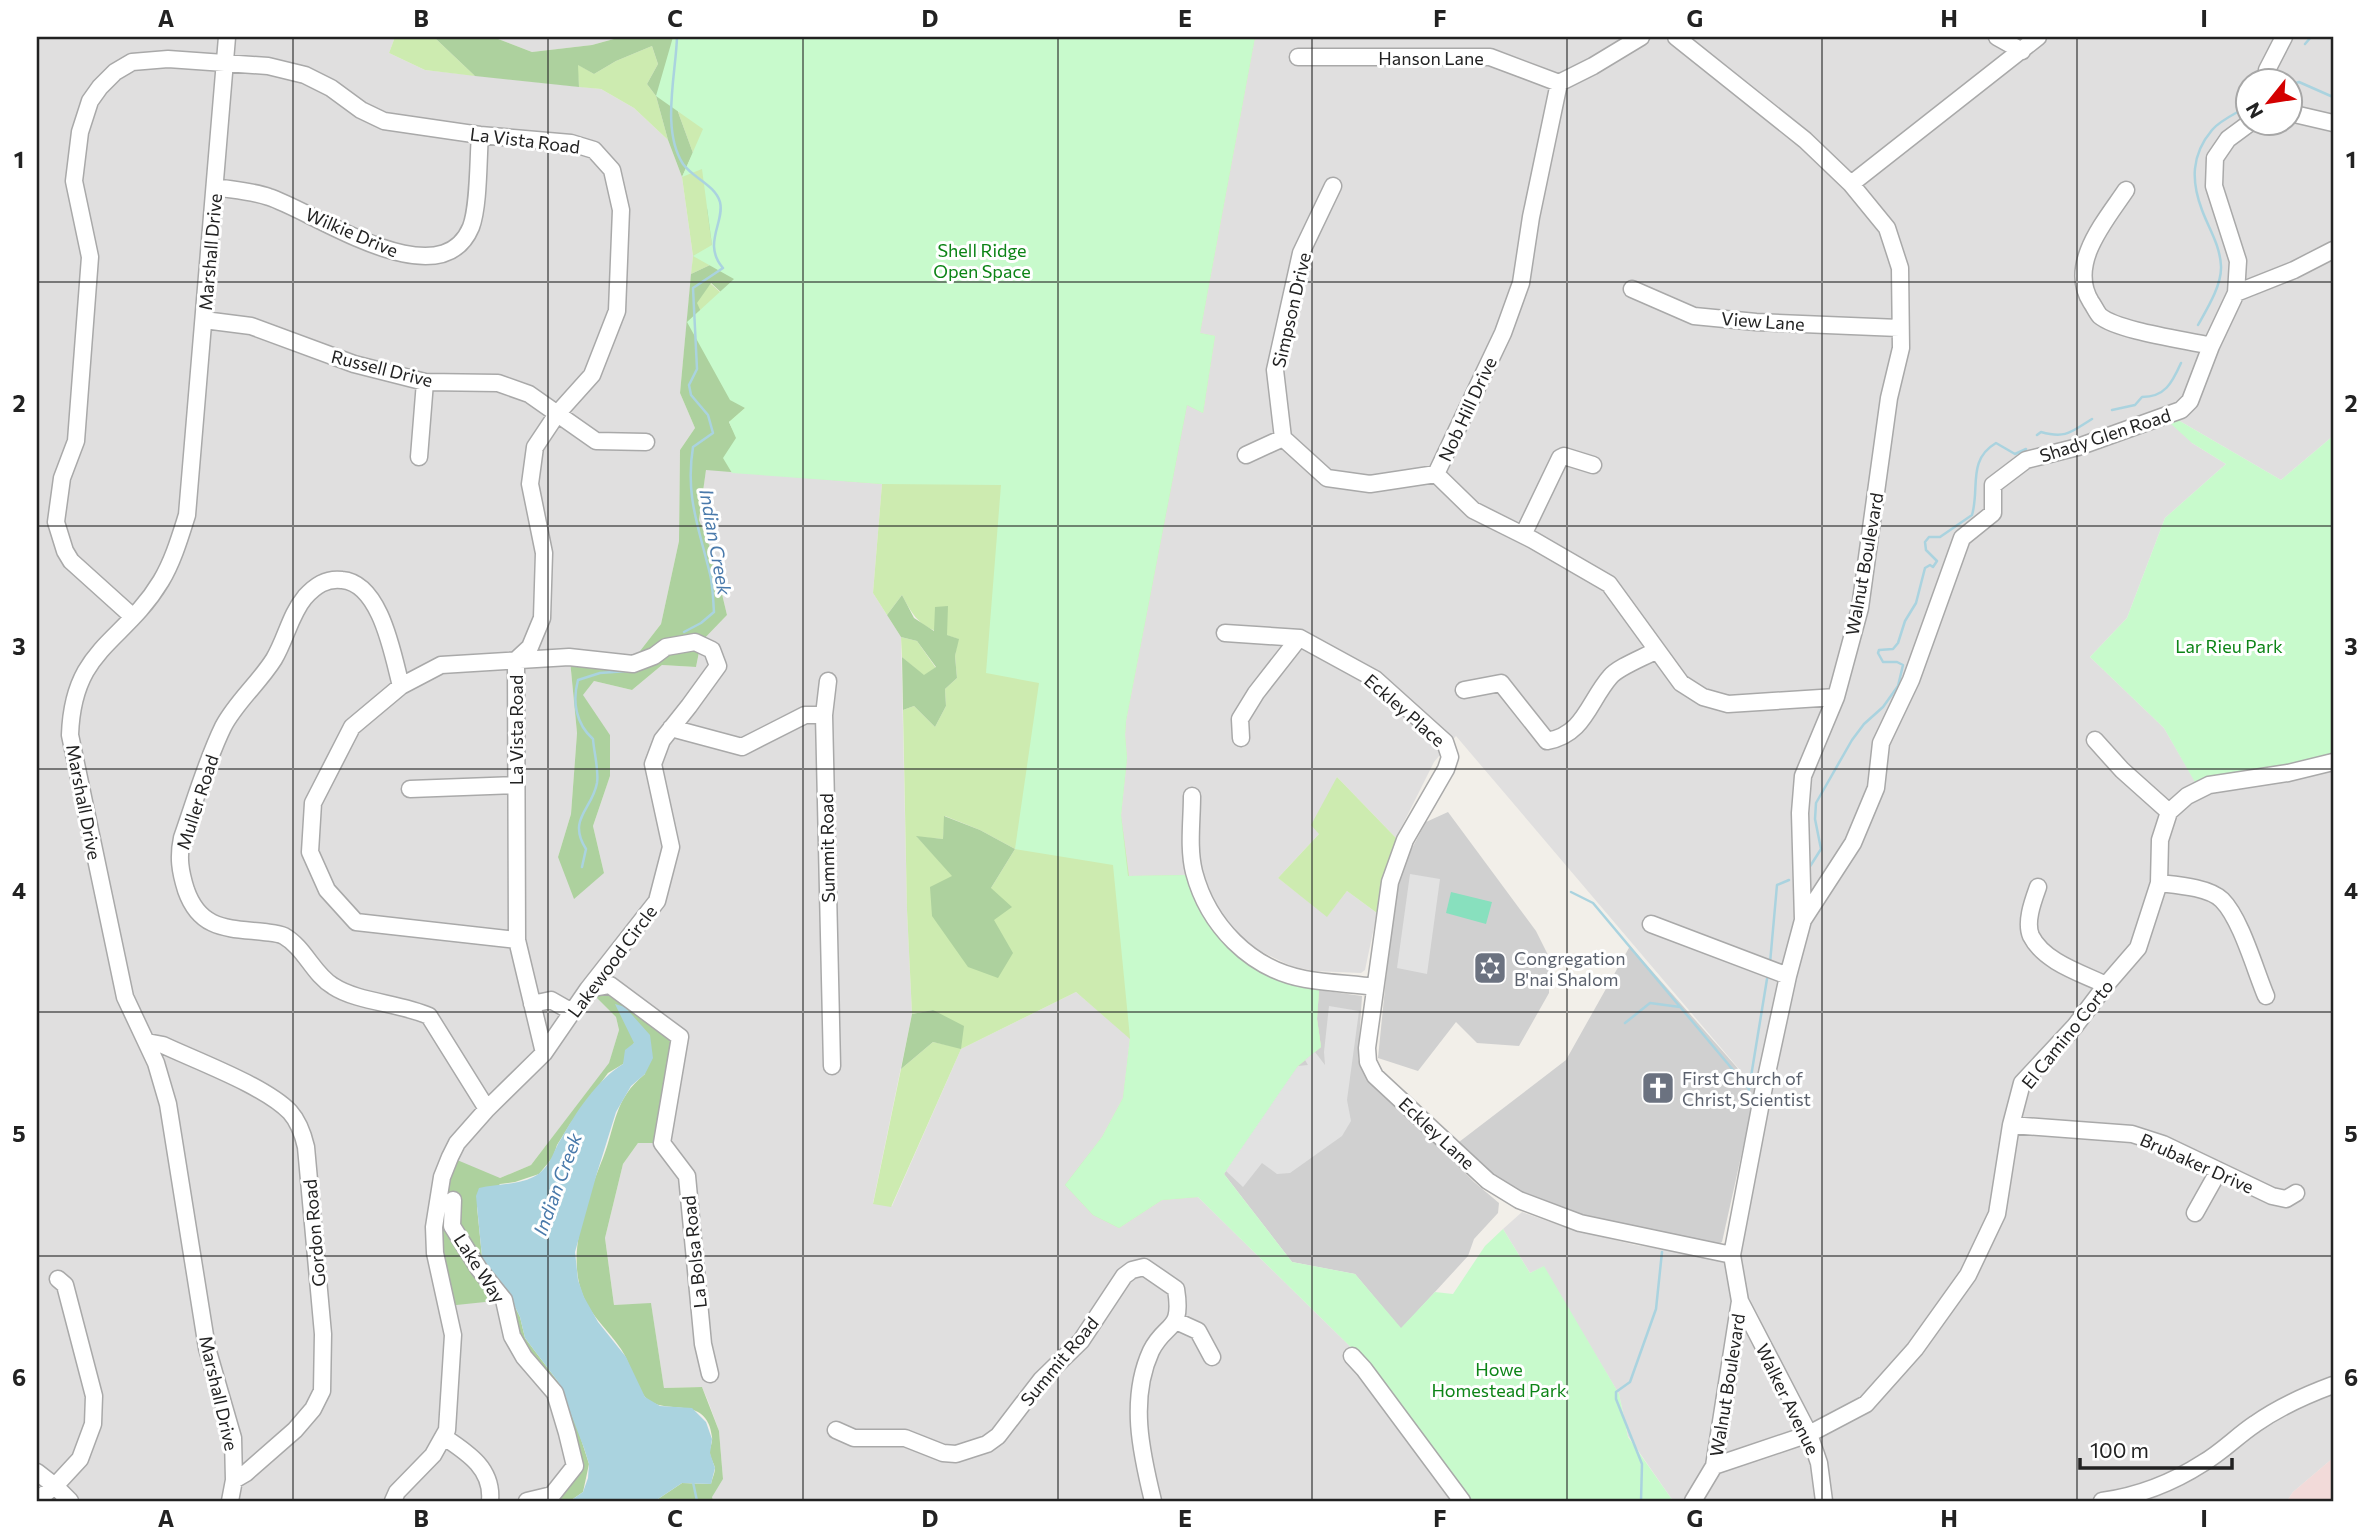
<svg xmlns="http://www.w3.org/2000/svg" width="2370" height="1538" font-family="Commissioner,sans-serif">
<style>
.residential{fill:#e0dfdf;fill-rule:evenodd}
.commercial{fill:#f2dad9}
.religious{fill:#d0d0d0}
.grass{fill:#cdebb0;fill-rule:evenodd}
.forest{fill:#add19e}
.park{fill:#c8facc}
.pitch{fill:#88e0be}
.parking{fill:#e2e2e2}
.water{fill:#aad3df}
.lines{fill:none;stroke-linecap:round;stroke-linejoin:round}
.stream{stroke:#aad3df;stroke-width:2.5}
.minor-casing{stroke:#a9a9a9;stroke-width:19}
.minor{stroke:#fff;stroke-width:16}
.grid{fill:none;stroke:#222;stroke-width:2;stroke-opacity:0.55}
.labels{text-anchor:middle;dominant-baseline:central;stroke-width:6;stroke-linejoin:round;paint-order:stroke}
.street-label{font-size:18px;fill:#222;stroke:#fff}
.park-label{font-size:18px;fill:#0c8416;stroke:#fff}
.worship-label{font-size:18px;fill:#5b616d;stroke:#fff;text-anchor:start}
.water-label{font-size:19px;font-style:italic;fill:#4a7aab;stroke:#fff}
.neatline{fill:none;stroke:#222;stroke-width:2.5}
.grid-label{font-size:23px;text-anchor:middle;font-weight:bold;fill:#222}
</style>
<rect width="100%" height="100%" fill="#f2efe9"/>
<path class="residential" d="M37,37H395L389,53L425,70L601,89L634,108L668,140L682,177L693,256L680,393L695,428L680,450L679,541L661,624L633,660H570L577,733L571,814L558,857L604,873L593,826L610,776V735L582,696L594,681L632,690L662,665L696,667L701,642L727,615L712,552L699,520L706,469L882,484L873,593L901,637L907,910L912,1014L873,1203L892,1206L961,1049L1076,992L1130,1038L1123,1098L1102,1137L1066,1185L1119,1228L1162,1200L1198,1197L1369,1365L1468,1501H713L711,1497L723,1479L719,1431L708,1401L702,1387L664,1388L651,1304L614,1305L605,1238L623,1164L638,1143L680,1037L589,989L616,1017L619,1030L609,1064L531,1165L500,1178L442,1177L544,1379L575,1466L554,1501H37Z
M493,37H621L592,45L532,52Z
M1255,37H2333V436L2281,480L2178,420L2192,443L2226,464L2165,518L2127,618L2090,657L2164,728L2200,790L2333,762V1458L2293,1492L2287,1501H1673L1628,1436L1619,1394L1543,1267L1530,1273L1503,1229L1522,1212L1567,1228L1635,1245L1709,1256L1736,1264L1756,1089L1456,736L1434,762L1396,838L1337,777L1319,834L1278,878L1327,916L1347,891L1377,913L1365,970L1361,973L1314,971L1291,966L1260,951L1236,933L1217,907L1204,875L1128,876L1121,815L1127,758L1125,735L1126,721L1187,404L1203,413L1215,336L1200,333ZM2248,80H2290V122H2248Z"/>
<path class="commercial" d="M2333,1458V1501H2287L2293,1492Z"/>
<path class="religious" d="M1448,812L1536,931L1549,957V993L1519,1046L1477,1043L1456,1022L1418,1071L1378,1058L1395,889L1411,850L1426,822Z
M1630,946L1756,1089L1722,1242L1717,1245L1584,1216L1545,1203L1510,1188L1483,1168L1459,1142L1566,1060Z
M1319,990L1362,996L1358,1058L1361,1068L1474,1182L1499,1203L1498,1213L1474,1239L1468,1256L1401,1329L1355,1274L1292,1262L1224,1174L1298,1066L1321,1047L1317,1019Z"/>
<path class="grass" d="M395,37H436V39L475,76L425,70L389,53Z
M1255,37L1200,333L1215,336L1203,413L1187,405L1126,721L1125,735L1127,758L1121,815L1129,876L1187,875C1205,924 1231,961 1282,981C1293,985 1307,987 1319,990L1317,1019L1321,1047L1298,1066L1198,1197L1162,1200L1119,1228L1093,1215L1065,1185L1102,1137L1123,1098L1130,1039L1076,992L961,1049L891,1207L873,1204L901,1069L933,1042L961,1048L933,1010L912,1014L907,910L903,710L914,706L935,727L946,706L945,689L957,678L955,656L958,639C926,628 918,627 902,595L887,615L873,593L882,484L743,473L705,322L696,303L710,283L738,308L708,209L712,246L710,265L691,274L693,256L682,177L693,153L678,112ZM945,816L980,830L1015,849L991,888L994,920L917,837L943,839Z
M652,46L658,64L647,84L656,96L668,140L634,108L601,89L579,87L577,64L594,74L616,61Z
M901,637L917,641L936,668L924,676L902,657Z
M1337,777L1396,838L1377,913L1347,891L1327,917L1278,878L1319,834L1311,825Z"/>
<path class="forest" d="M436,37H493L532,52L592,45L621,37H692L678,112L693,153L682,177L668,140L656,96L647,84L658,64L652,46L616,61L594,74L578,65L579,87L475,76L436,39Z
M707,208L738,265V308L711,283L697,303L745,408L729,422L746,458L743,473L706,470L699,520L712,552L727,615L701,642L696,667L662,665L632,690L594,681L583,695L610,735V776L593,826L604,873L574,899L558,857L571,814L577,733L570,660H633L661,624L679,541L680,450L695,428L680,393L691,274L710,265L712,246Z
M902,595L914,618L934,631L935,607L948,606L947,635L959,639L955,656L957,678L945,689L946,706L935,727L914,706L903,710L902,657L924,675L936,667L917,641L901,637L887,615Z
M944,816L980,830L1015,849L991,888L1012,907L994,920L1013,953L998,978L968,967L932,916L930,887L952,876L916,836L943,839Z
M610,985L680,1037L662,1143H638L623,1164L605,1238L614,1305L651,1303L664,1388L702,1387L719,1431L723,1479L712,1497L713,1501H655L682,1483L711,1484C712,1479 715,1473 715,1468C714,1463 710,1458 710,1453C709,1448 713,1443 712,1437C707,1392 664,1418 645,1397C634,1384 631,1364 621,1349C609,1331 593,1318 584,1298C565,1256 587,1198 603,1158C616,1124 614,1099 645,1074L634,1043L623,1064L608,1073L570,1124L557,1145L553,1157L539,1174L515,1182L500,1184L477,1207L482,1257L512,1301L520,1317L525,1338L559,1383L573,1414L589,1464L583,1492L570,1501H554L575,1466L555,1393L524,1357L504,1300L447,1306L435,1253L450,1157L500,1178L531,1165L609,1063L619,1030L616,1017L588,989Z
M933,1010L964,1026L961,1049L933,1042L901,1069L912,1014Z"/>
<path class="park" d="M673,37H1255L1200,333L1215,336L1203,413L1187,405L1126,721L1125,735L1127,758L1121,815L1128,876L1187,875C1205,924 1231,961 1282,981C1293,985 1307,987 1319,990L1317,1019L1321,1047L1298,1066L1224,1174L1292,1262L1355,1274L1401,1328L1435,1292L1453,1294L1485,1246L1503,1229L1530,1273L1544,1266L1619,1394L1628,1437L1673,1501H1468L1369,1365L1198,1197L1162,1200L1119,1228L1093,1215L1065,1185L1102,1137L1123,1098L1130,1038L1113,865L1015,849L1039,683L986,673L1001,485L882,484L732,473L723,458L736,438L729,422L745,408L730,400L687,322L734,279L693,256L712,245L702,169L682,177L703,129L656,96Z
M2178,420L2281,480L2333,436V762L2200,791L2164,728L2090,657L2127,618L2165,518L2226,464L2192,443L2171,424Z"/>
<path class="pitch" d="M1451,892L1492,902L1486,924L1446,913Z"/>
<path class="parking" d="M1410,874L1440,879L1427,974L1397,968Z
M1329,1006L1359,1011L1347,1100L1351,1121L1342,1136L1290,1173L1277,1174L1262,1163L1243,1187L1226,1171L1298,1066L1308,1065L1305,1060L1315,1052L1325,1065L1324,1052Z"/>
<path class="water" d="M615,1004L625,1007L650,1035L653,1058L645,1074L631,1086L616,1112L597,1173L575,1252L578,1280L584,1297L598,1322L626,1357L645,1397L660,1406L692,1408L706,1422L712,1439L710,1453L715,1468L711,1484L682,1483L655,1501H570L583,1492L588,1478L589,1464L584,1448L559,1383L525,1338L520,1317L512,1301L482,1257L476,1196L479,1188C497,1184 521,1185 537,1175C551,1166 553,1151 561,1139C576,1112 597,1080 623,1064L625,1050L634,1043Z"/>
<g class="lines">
<path class="stream" d="M677,37C676,74 661,130 683,164C693,178 715,185 720,202C725,222 702,244 723,268L693,288L697,369L689,385L691,395L708,415L713,433L693,447C685,496 699,528 710,574C713,586 713,599 714,612L701,623L684,632
M2305,44L2311,37
M2290,85L2299,82L2333,97
M2198,325C2207,309 2222,285 2221,266C2220,245 2209,229 2202,210C2191,181 2191,155 2212,130C2220,120 2237,113 2248,106
M2112,410L2135,405L2142,397C2165,397 2172,383 2181,363
M2037,435L2041,432C2066,439 2071,432 2092,419
M582,867L586,849C567,819 592,810 597,783C599,770 594,753 593,739C576,724 572,702 578,680L600,673L627,671
M1809,868L1821,849L1815,819L1816,803L1852,740L1864,724L1883,707L1898,686L1903,665L1897,662H1883L1878,653L1879,650L1893,649L1898,643L1905,621L1916,603L1925,568L1930,565L1933,567L1937,561L1926,550L1925,542L1929,537H1940L1972,515C1980,488 1967,460 1996,443L2015,454L2026,449
M1571,892L1593,903L1749,1089
M1770,963L1777,885L1789,880
M1625,1023L1650,1003L1680,1007
M1741,1107L1747,1101L1767,979
M693,1482L697,1501
M1641,1501L1642,1464L1616,1399V1392L1630,1382L1656,1309L1662,1252"/>
<defs>
<path id="minor" d="M227,37L187,515C180,537 173,561 161,581C123,644 73,647 70,735L125,997L156,1063L168,1104L207,1348L233,1438L234,1480L230,1501
M1641,37L1593,66L1559,83L1531,217L1521,283L1503,333L1436,474L1473,510L1533,540L1609,584L1681,683L1703,697L1728,704L1836,697
M1676,37L1805,140L1851,184L1887,228L1900,268L1901,348L1889,398L1860,608L1836,697L1803,776L1800,813L1803,920L1788,976L1764,1087L1732,1255L1740,1301L1714,1466L1693,1501
M1997,37L2022,51
M1298,57H1490L1559,83
M2267,80V70L2284,37
M2290,113L2333,123
M1851,184L2038,37
M1333,186L1301,253L1275,370L1283,438L1327,478L1370,484L1436,474
M215,187C233,190 252,191 269,197C315,212 440,301 471,227C479,206 478,159 480,135
M2126,190C2106,220 2067,264 2091,302C2094,306 2097,313 2100,316C2118,331 2186,340 2211,346
M1632,289L1694,316L1756,322L1899,328
M2236,293L2294,270L2333,250
M204,320L251,326L354,364L425,382L498,383L529,394L596,441L646,442
M1246,455L1283,438
M419,457L425,382
M1523,535L1560,458L1564,456L1593,465
M132,616L71,561L65,551L56,522L62,478L76,441L90,257L74,181L80,132L90,101L100,87L115,72L132,62L168,59L268,66L305,75L331,88L361,110L384,121L480,135L571,143L594,150L612,170L621,210L617,311L592,375L557,414L535,447L530,484L544,553L542,618L530,647L516,660L517,940L544,1053
M1225,633L1300,638L1375,679L1445,742L1450,757L1446,769L1405,840L1390,882L1367,1048L1368,1062L1375,1076L1488,1181L1519,1200L1580,1223L1732,1255
M828,681L824,715L832,1066
M401,686C393,656 381,583 342,580C326,578 315,586 305,597C290,615 286,639 274,659C259,683 236,702 223,727C206,762 195,801 182,838C178,857 180,871 186,890C200,930 227,928 264,932C271,933 278,933 284,936C305,948 313,974 333,986C357,1002 400,1003 429,1016L487,1109
M1464,690L1501,683L1547,741C1584,735 1589,701 1610,677C1618,667 1645,657 1657,650
M671,728L742,747L805,715H824
M1241,738L1240,719L1256,693L1299,638
M2095,740L2122,770L2169,812
M410,789L516,785
M1192,796C1192,821 1188,848 1194,872C1208,925 1250,969 1305,979C1328,983 1352,984 1375,987
M2159,883C2176,885 2209,887 2222,900C2241,919 2255,970 2266,996
M2038,887C2033,901 2025,922 2031,936C2044,962 2081,973 2106,985
M1803,920L1853,843L1876,788L1881,743L1911,680L1962,538L1993,513V485L2026,460L2078,447L2181,410L2190,401L2211,346L2236,293L2238,261L2214,186L2215,158L2228,139L2251,122
M1651,924L1788,976
M588,989L610,985L680,1037L662,1143L687,1176L703,1344L710,1374
M532,1004L551,1000L572,1012
M147,1042L163,1045C197,1061 265,1086 290,1112C299,1122 303,1134 306,1147L323,1334L322,1391L313,1409L295,1430L246,1473L234,1480
M2011,1125L2132,1134L2163,1144L2272,1196L2286,1199L2296,1193
M453,1200L452,1226L479,1269L504,1300L512,1336L524,1357L555,1393L567,1433L575,1466L552,1495L527,1501
M2195,1213L2218,1172
M1740,1301L1809,1434L1819,1463L1824,1501
M1176,1321L1198,1331L1212,1357
M1352,1356L1364,1369L1462,1501
M836,1430L854,1438H905L943,1453L956,1454L987,1444L998,1436L1041,1380L1081,1341L1124,1276L1132,1270L1144,1267L1176,1289C1183,1333 1166,1321 1151,1351C1129,1399 1141,1452 1153,1501
M444,1437C468,1453 493,1469 490,1501
M1714,1466L1809,1434L1866,1404L1915,1349L1968,1275L1997,1214L2011,1125L2022,1083L2075,1026L2106,985L2138,948L2159,883L2160,840L2169,812L2187,796L2209,785L2288,773L2333,762
M37,1472L55,1486L70,1501
M37,1500L55,1486L80,1459L93,1424L94,1396L65,1285L58,1279
M393,1501L397,1492L433,1455L447,1430L453,1335L435,1253L434,1227L442,1177L450,1157L457,1143L487,1109L544,1053L588,989L657,901L671,847L653,764L662,740L689,706L718,666L712,650L695,642L666,647L654,656L633,664L569,657L441,665L401,686L352,727L313,803L310,852L327,890L356,922L517,940
M2102,1501C2138,1496 2172,1483 2203,1463C2222,1452 2237,1436 2255,1424C2279,1407 2306,1395 2333,1385"/>
</defs>
<use href="#minor" class="minor-casing"/>
<use href="#minor" class="minor"/>
</g>
<path class="grid" d="M293,37V1501M548,37V1501M803,37V1501M1058,37V1501M1312,37V1501M1567,37V1501M1822,37V1501M2077,37V1501M37,282H2333M37,526H2333M37,769H2333M37,1012H2333M37,1256H2333"/>
<defs>
<symbol id="synagogue-square" viewBox="-11 -11 22 22"><rect x="-9" y="-9" width="18" height="18" rx="4" fill="#6b7280" stroke="#fff"/><path d="M0-6.5L5.6 3.2H-5.6ZM0 6.5L5.6-3.2H-5.6Z" fill="#fff"/></symbol>
<symbol id="church-square" viewBox="-11 -11 22 22"><rect x="-9" y="-9" width="18" height="18" rx="4" fill="#6b7280" stroke="#fff"/><path d="M-1.2-6h2.4v3.5h3.3v2.4h-3.3V6h-2.4V-.1h-3.3v-2.4h3.3Z" fill="#fff"/></symbol>
</defs>
<g fill-rule="evenodd">
<use href="#synagogue-square" x="1471" y="949" width="38" height="38"/>
<use href="#church-square" x="1639" y="1069" width="38" height="38"/>
</g>
<g class="labels">
<g class="street-label">
<text x="1431" y="58">Hanson Lane</text>
<text transform="translate(525 140) rotate(7)">La Vista Road</text>
<text transform="translate(352 232) rotate(23)">Wilkie Drive</text>
<text transform="translate(210 252) rotate(-85)">Marshall Drive</text>
<text transform="translate(1291 310) rotate(-77)">Simpson Drive</text>
<text transform="translate(1763 321) rotate(4)">View Lane</text>
<text transform="translate(382 368) rotate(14)">Russell Drive</text>
<text transform="translate(1467 409) rotate(-65)">Nob Hill Drive</text>
<text transform="translate(2105 435) rotate(-18)">Shady Glen Road</text>
<text transform="translate(1864 564) rotate(-80)">Walnut Boulevard</text>
<text transform="translate(1405 710) rotate(41)">Eckley Place</text>
<text transform="translate(516 730) rotate(-90)">La Vista Road</text>
<text transform="translate(84 802) rotate(79)">Marshall Drive</text>
<text transform="translate(197 802) rotate(-72)">Muller Road</text>
<text transform="translate(827 848) rotate(-91)">Summit Road</text>
<text transform="translate(612 961) rotate(-53)">Lakewood Circle</text>
<text transform="translate(2067 1034) rotate(-51)">El Camino Corto</text>
<text transform="translate(1437 1133) rotate(43)">Eckley Lane</text>
<text transform="translate(2197 1163) rotate(24)">Brubaker Drive</text>
<text transform="translate(314 1233) rotate(-95)">Gordon Road</text>
<text transform="translate(694 1252) rotate(-96)">La Bolsa Road</text>
<text transform="translate(480 1268) rotate(57)">Lake Way</text>
<text transform="translate(1059 1361) rotate(-50)">Summit Road</text>
<text transform="translate(1727 1385) rotate(-81)">Walnut Boulevard</text>
<text transform="translate(219 1393) rotate(77)">Marshall Drive</text>
<text transform="translate(1788 1399) rotate(64)">Walker Avenue</text>
</g>
<g class="park-label">
<text x="982" y="250">Shell Ridge<tspan x="982" dy="21">Open Space</tspan></text>
<text x="2229" y="646">Lar Rieu Park</text>
<text x="1499" y="1369">Howe<tspan x="1499" dy="21">Homestead Park</tspan></text>
</g>
<g class="worship-label">
<text x="1514" y="958">Congregation<tspan x="1514" dy="21">B'nai Shalom</tspan></text>
<text x="1682" y="1078">First Church of<tspan x="1682" dy="21">Christ, Scientist</tspan></text>
</g>
<g class="water-label">
<text transform="translate(716 542) rotate(80)">Indian Creek</text>
<text transform="translate(557 1184) rotate(-70)">Indian Creek</text>
</g>
</g>
<rect width="2370" height="1538" fill="none" stroke="#ffffff" stroke-width="77"/>
<g transform="translate(2269 102) rotate(240)"><circle r="33" fill="#ffffff" stroke="#a7a7a7" stroke-width="2"/>
<path d="M0-5L12 26L0 18L-12 26Z" fill="#d40000"/>
<text y="-10" font-size="19" font-weight="bold" text-anchor="middle" fill="#222222">N</text>
</g>
<path d="M2080 1458v10h152v-10" fill="none" stroke="#222222" stroke-width="3.5"/>
<text x="2090" y="1458" font-size="21" fill="#222222" stroke="#ffffff" stroke-width="5" paint-order="stroke">100 m</text>
<rect x="38" y="38" width="2294" height="1462" class="neatline"/>
<g class="grid-label">
<text x="166" y="27">A</text>
<text x="421" y="27">B</text>
<text x="675" y="27">C</text>
<text x="930" y="27">D</text>
<text x="1185" y="27">E</text>
<text x="1440" y="27">F</text>
<text x="1695" y="27">G</text>
<text x="1949" y="27">H</text>
<text x="2204" y="27">I</text>
<text x="19" y="168">1</text>
<text x="2351" y="168">1</text>
<text x="19" y="412">2</text>
<text x="2351" y="412">2</text>
<text x="19" y="655">3</text>
<text x="2351" y="655">3</text>
<text x="19" y="899">4</text>
<text x="2351" y="899">4</text>
<text x="19" y="1142">5</text>
<text x="2351" y="1142">5</text>
<text x="19" y="1386">6</text>
<text x="2351" y="1386">6</text>
<text x="166" y="1527">A</text>
<text x="421" y="1527">B</text>
<text x="675" y="1527">C</text>
<text x="930" y="1527">D</text>
<text x="1185" y="1527">E</text>
<text x="1440" y="1527">F</text>
<text x="1695" y="1527">G</text>
<text x="1949" y="1527">H</text>
<text x="2204" y="1527">I</text>
</g>
</svg>
